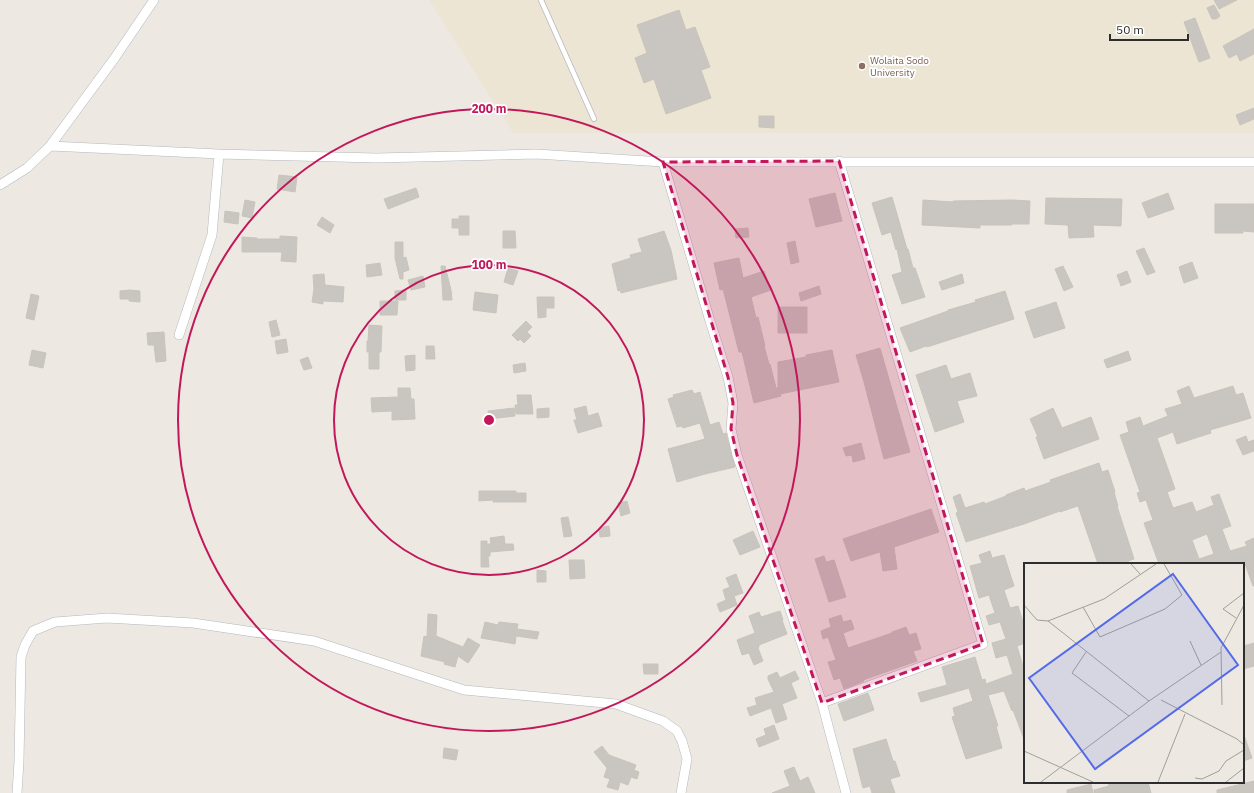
<svg xmlns="http://www.w3.org/2000/svg" width="1254" height="793" font-family="'IBM Plex Sans',sans-serif">
<style>
.education{fill:#ede5d3}
.building{fill:#c9c5c0;stroke:#c9c4bb;fill-rule:evenodd}
.lines{fill:none;stroke-linecap:round;stroke-linejoin:round}
.service-casing{stroke:#b5b7bf;stroke-width:6}
.minor-casing{stroke:#b5b7bf;stroke-width:10}
.service{stroke:#fff;stroke-width:4.5}
.minor{stroke:#fff;stroke-width:9}
.marked{fill:#c2185b;fill-opacity:0.2;stroke:#c2185b;stroke-width:3;stroke-dasharray:8 5;stroke-linejoin:round}
.ring{fill:none;stroke:#c2185b;stroke-width:2}
.education-dot{fill:#8d6e63;stroke:#fff;stroke-width:1.5}
.labels{text-anchor:middle;dominant-baseline:central;stroke-width:3.5;stroke-linejoin:round;paint-order:stroke}
.education-label{font-size:10px;fill:#785e54;stroke:#fff;text-anchor:start}
.inset-road{fill:none;stroke:#a09e9a;stroke-width:1}
.view{fill:#546ae8;fill-opacity:0.15;stroke:#546ae8;stroke-width:2}
.inset-edge{fill:none;stroke:#2d2d2d;stroke-width:2}
.centre{fill:#c2185b;stroke:#fff;stroke-width:2}
.ring-label{font-size:12px;text-anchor:middle;font-weight:bold;fill:#c2185b;stroke:#fff;stroke-width:3.5;stroke-linejoin:round;paint-order:stroke}
</style>
<rect width="100%" height="100%" fill="#ede9e2"/>
<path class="education" d="M429,0H1254V133H513Z"/>
<path class="building" d="M1214,0H1237L1219,9Z
M1214,5L1220,16L1216,19H1212L1207,8Z
M679,10L686,30L695,27L710,67L701,70L711,98L666,114L654,79L644,83L635,58L647,53L637,25Z
M1195,18L1210,58L1199,62L1184,22Z
M1254,29V54L1240,61L1237,54L1229,58L1223,46Z
M1254,108V119L1240,125L1236,115Z
M759,116H774V128L759,127Z
M279,175L297,177L295,192L277,189Z
M416,188L419,197L388,209L384,199Z
M835,193L842,221L816,227L809,199Z
M1168,193L1174,209L1148,218L1142,203Z
M892,197L907,249H908L913,268H915L925,297L902,304L892,275L902,272L897,249L896,250L891,232L882,235L872,203Z
M1046,198L1122,199L1121,226L1093,225L1094,237L1069,238L1068,225L1045,224Z
M245,200L255,202L252,218L242,216Z
M923,200L953,202V201L1012,200L1030,201L1029,224H1012V225H980V228L922,225Z
M1215,204H1254V232L1243,231V233H1215Z
M225,211L239,213L238,224L224,222Z
M459,216H469V235H459V228H452V219H459Z
M322,217L334,225L330,233L317,225Z
M748,228L749,237L736,238L735,229Z
M503,231H515L516,248H503Z
M664,231L671,250L677,279L621,293L620,290L618,291L612,264L631,258L630,255L642,252L638,239Z
M280,236L297,237L296,262L281,261L282,252H242V237L257,238V239H280Z
M795,241L799,262L791,264L787,243Z
M395,242H403V258L406,257L409,270L403,272V279H400L395,258Z
M1144,248L1155,272L1147,275L1136,251Z
M739,258L743,278L764,271L771,290L751,297L756,318L758,317L765,346H764L769,364H770L776,388H778V362L806,357V355L832,350L839,382L780,394L781,396L754,403L742,352H739L723,289L720,290L714,263Z
M1192,262L1198,278L1184,283L1179,267Z
M380,263L382,275L367,277L366,265Z
M441,266H445L451,290L452,300H443Z
M1063,266L1073,287L1064,291L1055,269Z
M508,268L518,271L513,285L504,282Z
M1127,271L1131,282L1121,286L1117,275Z
M324,274L325,285L344,287L343,302L323,301V304L312,302L314,289L313,275Z
M962,274L964,283L942,290L939,282Z
M423,276L425,287L411,290L408,280Z
M819,286L821,294L801,301L799,293Z
M130,290L140,291V302L129,301V299H120V291Z
M406,290V300H395V291Z
M1005,291L1014,319L927,347L926,346L910,352L900,328L948,311V310L976,302L975,300Z
M475,292L498,295L496,313L473,310Z
M31,294L39,296L34,320L26,318Z
M537,297H554V308H546V317L538,318Z
M380,301H398L397,315H380Z
M1056,302L1065,328L1034,338L1025,312Z
M778,307H807V333H778Z
M276,320L280,335L272,337L269,322Z
M526,321L532,327L527,332L531,336L524,343L520,339L518,341L512,335Z
M369,325L382,326L381,352H379V369H369V352H367V341H368Z
M164,332L166,361L156,362L154,345H148L147,333Z
M286,339L288,352L277,354L275,341Z
M426,346H434L435,359H426Z
M880,348L910,452L884,459L864,382L856,355Z
M32,350L46,353L43,368L29,365Z
M1128,351L1131,360L1107,368L1104,360Z
M415,355V370L406,371L405,356Z
M308,357L312,368L304,370L300,360Z
M525,363L526,371L514,373L513,365Z
M946,365L951,379L970,373L977,396L957,401L964,422L935,432L916,375Z
M1189,386L1194,398L1233,386L1236,395L1243,393L1251,418L1210,430L1211,433L1177,444L1173,432L1157,438L1175,489L1167,492L1173,508L1192,502L1196,512L1214,505L1211,497L1219,494L1231,526L1222,529L1230,551L1247,546L1245,542L1254,538V586H1253L1245,564H1159L1144,523L1153,520L1146,500L1140,502L1137,493L1140,492L1120,435L1129,432L1126,422L1140,417L1143,426L1168,416L1165,409L1182,404L1177,391ZM1207,534L1214,554L1199,559L1192,540Z
M398,388H410L411,399H414L415,419L392,420V411L372,412L371,398L398,397Z
M692,390L694,394L700,392L710,425L719,422L723,434L726,433L735,467L705,474L677,482L668,449L705,439L700,423L683,428L682,426L677,427L668,399L674,397L673,395Z
M517,395H531L533,414H516L515,405H518Z
M586,406L588,416L598,413L602,426L578,433L574,420H577L574,409Z
M514,408L515,416L489,419L488,411Z
M549,408V417L537,418V409Z
M1053,408L1062,428L1091,417L1099,439L1044,459L1036,437H1038L1030,419Z
M1246,436L1248,442L1254,440V451L1243,455L1236,440Z
M861,443L865,459L853,462L852,455L846,456L843,448Z
M1099,463L1102,472L1108,470L1115,492H1114L1118,506H1117L1134,559L1128,561L1129,564H1098L1078,506L1060,512V511L1024,524L966,542L956,513L958,512L953,497L960,494L965,508L984,502L985,504L1006,496V495L1024,488L1025,491L1051,482L1050,480Z
M479,491H516V493H526V502H493V500L479,501Z
M627,501L630,513L621,516L618,503Z
M931,509L939,532L894,547L897,569L883,571L880,552L851,561L843,539Z
M568,517L572,536L564,537L561,518Z
M609,526L610,536L600,537L599,528Z
M753,531L760,547L740,555L733,540Z
M504,536L505,544H513L514,550L490,552V556H488L489,567H481V541H487V544H491L490,538Z
M990,551L992,558L1004,555L1014,586L1004,590L1010,608L1018,606L1025,628V643L1017,646L1025,673V739H1024L1013,710L1012,711L1004,691L988,695L998,726H996L1002,748L966,759L952,717L955,716L953,708L973,701L969,688L921,702L918,693L947,685L942,667L975,657L982,680L985,679L986,684L1013,674L1007,655L996,658L992,643L1006,639L1000,622L989,625L986,616L995,613L989,595L979,598L970,566L982,563L979,555Z
M824,556L826,562L834,560L846,597L829,602L815,559Z
M569,560H584L585,578L570,579Z
M537,570L546,571V582H537Z
M736,574L743,593L734,596L737,605L720,612L717,604L726,600L723,590L730,587L726,578Z
M780,611L783,620H782L787,634L759,645V647L758,648L763,661L754,665L749,653L742,655L737,640L755,633L749,616L759,612L761,617Z
M428,614L437,615L436,636L463,647L468,638L480,645L468,663L458,656L455,667L444,664L445,662L421,656L424,636L427,637Z
M841,615L843,622L851,620L854,629L843,633L848,648L892,633V632L906,627L909,635L916,633L921,649L913,651L917,661L863,680L864,681L844,689L840,678L834,680L828,662L836,660L828,637L823,639L821,631L831,627L829,619Z
M485,622L498,625L499,622L518,624L517,629L539,632L537,639L516,636L515,644L481,638Z
M1254,643V666L1243,669V646Z
M643,664H658V674H644Z
M795,671L799,679L791,683L797,698L782,704L787,719L776,723L771,708L750,716L747,708L757,705L755,698L774,692L768,679V676L777,672L780,678Z
M868,693L874,710L844,721L838,704Z
M774,725L779,739L759,747L756,739L766,735L764,729Z
M1243,735H1244L1252,758L1243,761Z
M886,739L893,761H895L900,776L890,779L895,793H872L870,786L863,788L853,749Z
M602,746L609,755L636,765L634,770L639,772L637,779L631,777L628,785L620,782L618,790L607,787L610,779L604,777L607,768L594,752Z
M444,748L458,750L456,760L443,758Z
M794,767L800,781L808,777L815,793H772L790,786L784,771Z
M1254,781V793H1217V790Z
M1108,782H1148L1151,793H1094V790L1109,786Z
M1091,784L1093,793H1067V790Z"/>
<g class="lines">
<defs>
<path id="service" d="M541,0L594,119"/>
<path id="minor" d="M50,146L219,154L377,158L536,154L663,162H1254
M663,162L710,321L728,377L733,403L731,429L737,455L822,703L846,793
M0,185L27,168L50,146L114,59L154,0
M179,335L212,235L219,154
M822,703L983,644L839,161
M17,793L19,761L21,657L25,645L33,631L55,622L107,618L193,623L314,641L464,690L616,704L663,721L677,731L682,741L687,759L681,793"/>
</defs>
<use href="#service" class="service-casing"/>
<use href="#minor" class="minor-casing"/>
<use href="#service" class="service"/>
<use href="#minor" class="minor"/>
</g>
<path class="marked" d="M839,161L983,644L822,703L737,455L731,429L733,403L728,377L663,162Z"/>
<g class="ring">
<circle cx="489" cy="420" r="155"/>
<circle cx="489" cy="420" r="311"/>
</g>
<circle class="education-dot" cx="862" cy="66" r="4"/>
<g class="labels">
<g class="education-label">
<text x="870" y="60">Wolaita Sodo<tspan x="870" dy="12">University</tspan></text>
</g>
</g>
<g transform="translate(1024 563)">
<rect width="220" height="220" fill="#ede9e2"/>
<path class="inset-road" d="M107,1L116,11M0,42L13,57L24,58L80,36L132,1M59,44L76,74L141,46L158,32L140,1M212,55L199,46L220,30M24,58L125,138M166,78L177,102M62,89L48,110L105,153M137,137L213,176L220,182M198,142L197,85L220,42M0,188L69,219M171,215L178,216L195,208L202,198L220,187M17,219L125,138L197,89M134,219L161,151M202,219L220,205"/>
<path class="view" d="M149,11L214,102L71,206L5,115Z"/>
<rect width="220" height="220" class="inset-edge"/>
</g>
<circle cx="489" cy="420" r="6" class="centre"/>
<g class="ring-label">
<text x="489" y="113">200 m</text>
<text x="489" y="269">100 m</text>
</g>
<path d="M1110 34v6h78v-6" fill="none" stroke="#2d2d2d" stroke-width="2"/>
<text x="1116" y="34" font-size="12" fill="#2d2d2d" stroke="#ffffff" stroke-width="3" paint-order="stroke">50 m</text>
</svg>
